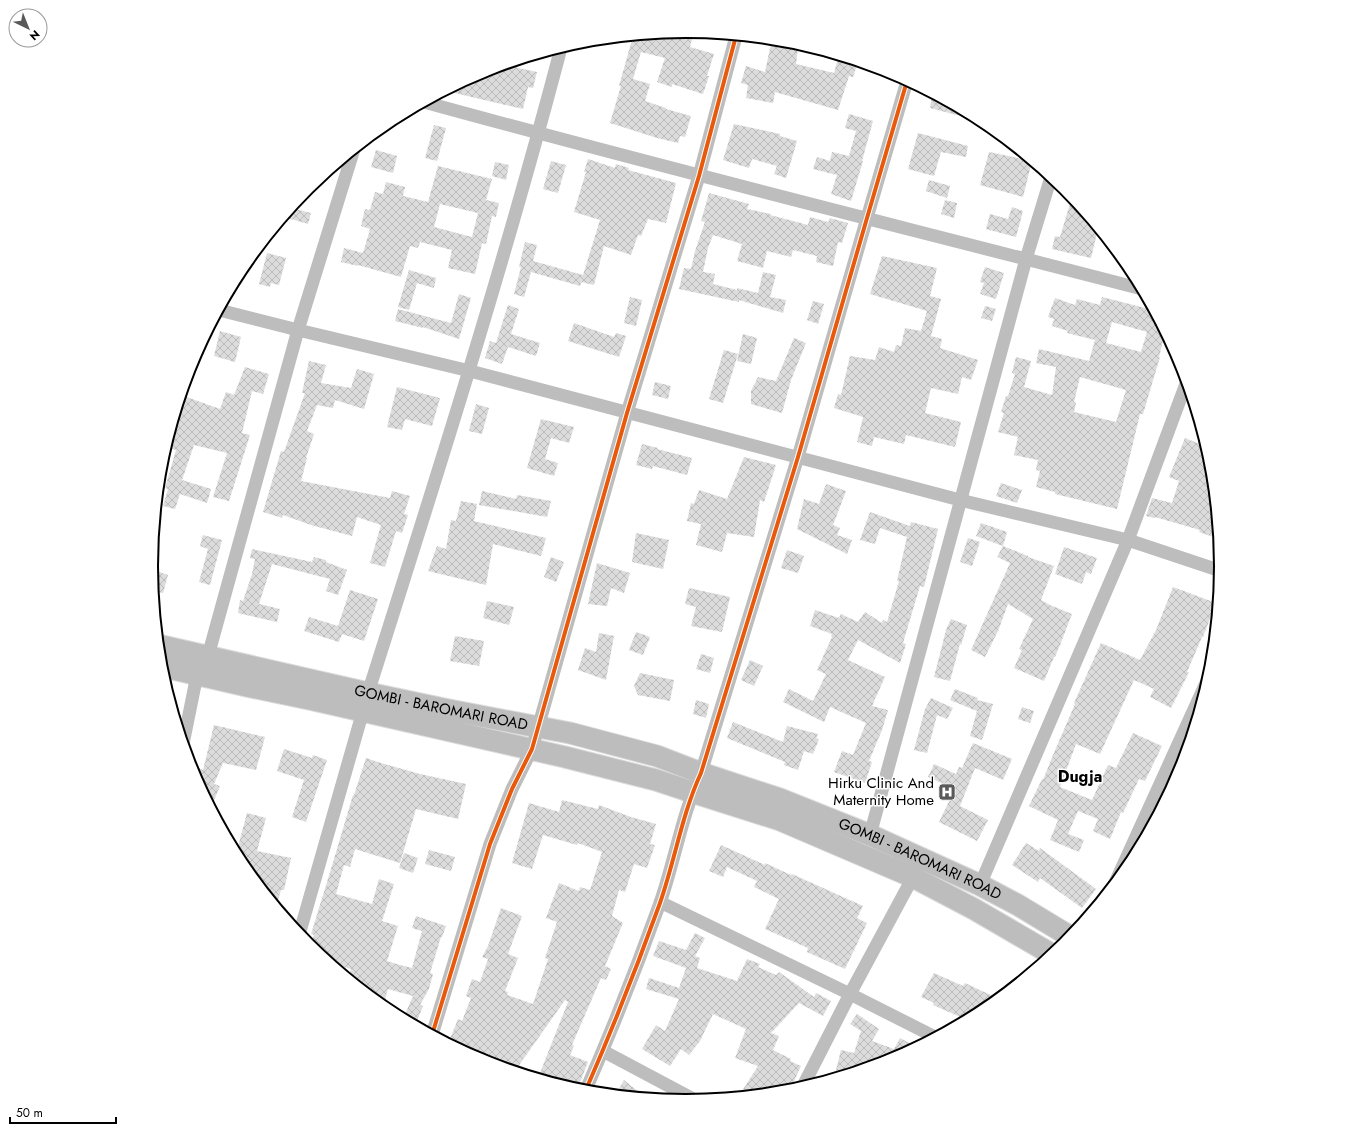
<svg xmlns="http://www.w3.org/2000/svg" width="1372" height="1133" font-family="Jost,sans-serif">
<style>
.building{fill:url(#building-cross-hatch);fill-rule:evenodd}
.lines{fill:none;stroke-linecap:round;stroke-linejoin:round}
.primary-casing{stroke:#dbdbdb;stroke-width:23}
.minor{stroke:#bdbdbd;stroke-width:13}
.primary{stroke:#bdbdbd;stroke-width:21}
.cycleway-casing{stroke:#fff;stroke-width:6}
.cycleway{stroke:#e8590c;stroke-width:4}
.labels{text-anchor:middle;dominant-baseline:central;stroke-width:3;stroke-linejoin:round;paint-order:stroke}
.street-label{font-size:15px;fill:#000;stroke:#fff}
.poi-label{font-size:15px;fill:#000;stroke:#fff;text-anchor:end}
.neighbourhood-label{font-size:16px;font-weight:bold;fill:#000;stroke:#fff}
.rim{fill:none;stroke:#000;stroke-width:2}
</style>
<defs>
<pattern id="building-cross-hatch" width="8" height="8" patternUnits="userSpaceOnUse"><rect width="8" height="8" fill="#dcdcdc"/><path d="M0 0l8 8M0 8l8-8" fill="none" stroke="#bbb"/></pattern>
</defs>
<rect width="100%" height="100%" fill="#fff"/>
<path class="building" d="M686,31L694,32L690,47L714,54L707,76H709L703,94L672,84V87L657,82L665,58L641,52L633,79L650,84L645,101L666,108V109L691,116L685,137L680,136L678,143L657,138L610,123L621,86H619L633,36Z
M771,43L798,48L796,64L834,73L838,59L857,65L853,77L849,76L838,110L775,92L773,103L746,98L748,85L741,83L746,66L765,72Z
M505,65L537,72L533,88L528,87L523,109L446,91L481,72Z
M932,97L943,99L970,114L968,118L930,108Z
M849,114L873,121L862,161H863L851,201L831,194L837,175L813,169L817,157L830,161L832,152L849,156L856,131L845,128Z
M734,124L780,134V136L797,141L786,178L774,174L777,166L752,159L749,168L723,160Z
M434,125L446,128L437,161L425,158Z
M918,133L968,146L966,157L941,152L934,176L908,169Z
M376,150L397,156L393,173L371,167Z
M989,152L1032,161L1023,197L980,185Z
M588,159L615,168L616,164L629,168L628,170L676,183L666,223L648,219L641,236L638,235L631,255L604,246L594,285L581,282L582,279L580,286L531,272L524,297L514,294L521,267H519L525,242L537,245L533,261L583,275L600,220L574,212L586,172H584Z
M551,161L566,165L558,193L543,189Z
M495,162L509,165L506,180L492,176Z
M438,166L492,179L486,200L499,203L496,217L492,216L486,244L482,243L475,274L448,268L452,250L420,242L418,248L410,246L401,277L358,265V266L341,262L344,248L363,253L370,229L361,226L365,209L370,210L375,192L383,194L386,182L405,187L403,196L428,202ZM440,204L478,213L472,237L434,227Z
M929,180L950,186L947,198L926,191Z
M709,193L749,204L747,209L771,214L770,215L808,225L810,217L828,222L830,218L848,223L842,243L838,242L833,266L816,262L817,256L793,250L791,257L767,251L763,268L756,266L737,261L742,244L713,235L708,248L703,272L715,274L713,284L737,290V288L758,293L763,272L776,275L770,297L786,300L783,313L739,300V302L679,289L684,268L691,269L695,251L705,222L701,221Z
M1072,197L1098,229L1091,258L1052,249L1055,236L1060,237Z
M945,200L957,203L954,218L941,214Z
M1012,207L1023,211L1016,237L986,229L990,214L1008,219Z
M291,208L311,213L308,224L284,217Z
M267,253L286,258L279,285L271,283L270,287L259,284Z
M882,256L937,268L930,296L941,299L931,336L942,339L940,348L978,360L971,380L962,377L958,394L931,388L925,413L961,422L955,447L906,435L904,444L874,437L872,446L857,442L863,417L834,408L838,394L841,395L850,356L875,360L879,347L894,352L896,345L901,346L905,328L921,331L927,311L870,294Z
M985,267L1004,273L996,299L980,294L984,283L980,282Z
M409,270L436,278L434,288L417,283L409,310L398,307Z
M459,294L471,298L459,339L423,327V328L395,321L398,309L451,323Z
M630,297L642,300L636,326L624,323Z
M1102,297L1153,310L1165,333L1159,357H1160L1143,414H1140L1117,509L1055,494V492L1036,487L1040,471L1036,470L1038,460L1014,455L1018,437L998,432L1004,413L1001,412L1006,396H1008L1015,374L1012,373L1016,357L1031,361L1024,387L1052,395L1056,367L1036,363L1039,349L1089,361L1095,340L1067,333L1068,331L1052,326L1054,319L1048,317L1055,298L1075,305L1077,299L1100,305ZM1112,322L1147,332L1141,352L1106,343ZM1080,377L1126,390L1116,422L1074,412L1076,403L1074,402Z
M813,301L824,304L818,324L807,320Z
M508,305L519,309L511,334L540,343L536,356L508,347L502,364L485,358L490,341L496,343Z
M985,306L996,309L992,321L981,318Z
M574,323L614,337L616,333L626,336L619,357L568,341Z
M220,331L241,337L235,362L214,356Z
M743,334L757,338L751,364L737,361Z
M794,338L806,343L791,380L782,413L751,404V391L758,377L776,381Z
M724,350L738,354L723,403L709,399Z
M309,361L326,365L321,383L351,388L357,369L374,374L364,409L335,400L333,408L317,405L307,431L314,434L306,458H307L301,481L390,498L392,491L410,496L404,514L408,515L402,533L396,531L385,567L370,563L381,525L357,517L352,536L311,525L283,515L282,518L263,512L281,451L284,452L305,393H302Z
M245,367L269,374L263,394L252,391L242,433L250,435L229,501L213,497L227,453L194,445L182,480L211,489L207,503L180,494L175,509L163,506L168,489L165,488L176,450L165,447L181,395L220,409L226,392L234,395Z
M655,382L671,386L668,399L652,395Z
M397,387L440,398L432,426L405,419L402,430L387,427Z
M476,404L489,408L482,434L469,431Z
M541,419L574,427L569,443L551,438L545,459L558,463L554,476L527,468Z
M1185,438L1207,447L1211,462L1219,539L1199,532L1200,530L1155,517L1154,518L1146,516L1152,498L1172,503L1179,481L1169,477Z
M642,444L658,448L657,449L692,458L687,475L653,466L652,469L636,465Z
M744,457L776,465L764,502L760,500L754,537L727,533L722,552L696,545L701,524L687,521L691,503L694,504L699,490L727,499Z
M1001,483L1022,490L1017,503L996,496Z
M826,484L846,491L833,525L840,528L837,535L852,540L847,554L797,529L804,499L819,504Z
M482,491L516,499L517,495L551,501L547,517L479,505Z
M461,501L477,504L474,521L546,538L541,556L493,544L486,585L428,571L437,546L446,549L451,520L456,521Z
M870,512L910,526L911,522L938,529L924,587L920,586L903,643L906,644L900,663L858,640L848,660L885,677L872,706L888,710L882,730L869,761L872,762L865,783L834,772L842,751L853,755L866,723L830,707L824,722L783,702L789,689L813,701L826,674L817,670L832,637L831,636L832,634L810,626L815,610L839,618L841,614L858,622L865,612L882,623L883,620L887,622L899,581H897L907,537L880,528L875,544L860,540Z
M981,523L1007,532L1003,546L976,536Z
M636,533L669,540L663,569L632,562Z
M203,535L222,540L210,585L199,582L208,549L200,546Z
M968,538L980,542L972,566L960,562Z
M1003,546L1028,556V557L1054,566L1041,600L1050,605L1072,614L1060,645L1055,657H1054L1044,681L1014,668L1022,650L1019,649L1033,619L1008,604L998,631L985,657L971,650L1010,563L997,557Z
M1064,547L1097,558L1091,574L1086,572L1082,584L1055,574Z
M252,549L312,562L314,557L326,560V562L347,570L338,595L326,591L330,579L272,564L259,604L280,609L277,622L238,613L240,600L243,601L252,574L255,559L250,558Z
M787,550L804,556L798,573L781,568Z
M551,557L564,562L556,582L544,577Z
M597,563L630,573L624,593L611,588L607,606L588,604Z
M151,569L168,575L163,593L153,591Z
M1173,587L1216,603L1203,637H1202L1187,672H1189L1171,708L1150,697L1154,689L1134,680L1100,754L1076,744L1060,787L1092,800L1108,765L1116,768L1133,733L1162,746L1145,781L1139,779L1123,813L1121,812L1110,839L1093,831L1098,819L1078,811L1068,834L1084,840L1079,852L1050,840L1058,820L1029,806L1042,779L1043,780L1053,755L1075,704L1074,703L1101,643L1140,660L1156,630Z
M689,588L730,597L722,632L691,626L696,607L685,604Z
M350,590L378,599L364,641L342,634L339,642L304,631L309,617L338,626Z
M487,601L514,607L509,625L483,618Z
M951,619L967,625L961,645L960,644L950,681L934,677L946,630Z
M636,632L650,637L643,655L629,650Z
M599,633L614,636L606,680L578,670L585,648L596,652Z
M455,636L484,641L479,666L450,661Z
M701,654L714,658L710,673L696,669Z
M750,660L763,666L754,686L741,680Z
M640,673L674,680L670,701L638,695L634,686Z
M955,689L978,698L977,700L993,704L982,740L970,736L977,711L950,700Z
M931,698L953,708L947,719L937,715L927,753L914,750L925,709Z
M696,700L709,704L706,718L693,714Z
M1022,707L1034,711L1030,723L1018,719Z
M733,722L783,742L787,726L818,734L816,738L819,739L813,754L804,751L798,770L784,765L785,762L727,738Z
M214,725L265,737L256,770L223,763L214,784L220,786L211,808L191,771L189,764L203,770Z
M973,743L1012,759L1003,780L975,768L960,806L988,820L977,841L939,822L954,791L950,790L951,787L928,777L934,764L956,774L959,767L962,768Z
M284,749L312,758L313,755L327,760L306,822L292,817L304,780L277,771Z
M366,758L381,763L420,774L466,784L458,819L416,809L400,863L355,849L350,867L344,865L336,894L372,904L379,879L394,884L382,921L398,926L387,961L400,965L412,968L422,931L412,928L416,916L446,926L442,937H441L430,973L433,974L429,989L420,1005L423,1006L415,1026L403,1019L413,996L388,989L383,1007L348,979L351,969L327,962L310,948L314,935L311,934L331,869L353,795H354Z
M562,800L598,809L599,805L631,817L656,824L650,844L655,845L647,868L634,864L625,892L619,890L612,916L623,923L605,966L611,969L606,980L601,978L572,1045L574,1046L570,1055L588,1062L577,1090L538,1078L568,1002L565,1000L515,1071L481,1061L475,1058L476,1055L448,1044L458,1019L462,1021L471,998L466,996L472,979L480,982L488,959L482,957L488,946L501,908L522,916L508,954L518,958L505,991L508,992L507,995L533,1004L548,959L545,958L557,922L546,918L559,883L579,891L580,887L590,890L602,852L578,843L577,845L543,835L532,869L512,863L529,803L559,812Z
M247,813L266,818L257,851L291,858L284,890H281L276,907L241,864L236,854Z
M1026,843L1039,851L1040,848L1096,889L1082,908L1040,878L1038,882L1012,865Z
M721,845L765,865V863L791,875L792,874L863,906L857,918L867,923L845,969L807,952L808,948L765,929L779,899L754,887L757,881L727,867L723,877L709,871Z
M429,850L455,857L451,871L425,864Z
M404,853L418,858L413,873L399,868Z
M695,933L705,938L695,956L700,958L697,968L737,981L747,959L760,964L758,967L776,975L779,972L814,997L816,993L831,1001L823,1016L799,1003L771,1033L779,1036L773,1050L791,1059L790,1061L801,1066L789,1092L749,1096L742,1091L758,1066L735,1058L746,1029L713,1014L700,1041L689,1055L681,1049L670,1066L642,1049L656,1025L665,1031L679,999L646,989L649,978L679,988L686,968L653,956L659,941L686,950Z
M934,973L963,986L965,983L999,999L983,1012L967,1020L933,1005L934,1003L921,997Z
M857,1014L879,1029L872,1041L894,1049L900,1038L917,1047L891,1061L834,1078L841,1050L854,1053L861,1031L850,1024Z
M624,1080L646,1098L615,1095Z"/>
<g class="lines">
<defs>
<g id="primary">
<path id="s1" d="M158,645L368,693L449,710L570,733L657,756L701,773L780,799L870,835L980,885L1018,905L1071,937"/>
<path d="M160,666L251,687L309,699L565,757L656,780L692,792L780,820L913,877L974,909L1053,955"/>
</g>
</defs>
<use href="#primary" class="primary-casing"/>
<path class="minor" d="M424,102C663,168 903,227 1142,289
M219,310L298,330L470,371L960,500L1128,540L1221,571
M208,656L298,330L354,149
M368,693C436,479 504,265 561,48
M183,744L197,675
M870,835L1026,259L1051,177
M980,885L1128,540L1187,381
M1114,885L1211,672
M660,902L850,994L935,1037
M299,935L363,711
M432,1035L490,844L512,789L532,749L627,413L699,176L736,36
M603,1051L697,1101
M802,1088L850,994L913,877
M585,1092C612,1030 637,967 660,903C675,860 682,814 701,773L798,457L867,218L907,81"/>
<use href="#primary" class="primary"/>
<defs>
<path id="cycleway" d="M432,1035L490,844L512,789L532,749L627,413L699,176L736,36
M585,1092C612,1030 637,967 660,903C675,860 682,814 701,773L798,457L867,218L907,81"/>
</defs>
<use href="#cycleway" class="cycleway-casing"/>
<use href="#cycleway" class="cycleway"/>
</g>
<defs>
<symbol id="hospital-square" viewBox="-11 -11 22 22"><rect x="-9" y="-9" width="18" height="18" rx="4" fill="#595959" stroke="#fff"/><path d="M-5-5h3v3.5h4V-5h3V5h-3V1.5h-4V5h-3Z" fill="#fff"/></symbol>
</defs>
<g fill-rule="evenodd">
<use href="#hospital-square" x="937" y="782" width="20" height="20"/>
</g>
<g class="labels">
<g class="street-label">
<text stroke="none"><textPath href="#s1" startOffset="290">GOMBI - BAROMARI ROAD</textPath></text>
<text stroke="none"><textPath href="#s1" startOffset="794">GOMBI - BAROMARI ROAD</textPath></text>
</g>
<g class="poi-label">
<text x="934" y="783">Hirku Clinic And<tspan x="934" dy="17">Maternity Home</tspan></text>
</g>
<g class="neighbourhood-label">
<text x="1080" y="776">Dugja</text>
</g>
</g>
<path d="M0 0H1372V1133H0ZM158 566a528 528 0 1 1 1056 0a528 528 0 1 1-1056 0Z" fill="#fff" fill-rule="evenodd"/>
<path class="rim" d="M158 566a528 528 0 1 1 1056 0a528 528 0 1 1-1056 0Z"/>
<g transform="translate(28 28) rotate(137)"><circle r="19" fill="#ffffff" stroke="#999999"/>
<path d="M0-3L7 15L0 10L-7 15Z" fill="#595959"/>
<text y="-6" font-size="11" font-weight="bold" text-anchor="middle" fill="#000000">N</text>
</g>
<path d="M10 1117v6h106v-6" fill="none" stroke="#000000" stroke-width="2"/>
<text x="16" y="1117" font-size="12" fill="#000000" stroke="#ffffff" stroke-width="3" paint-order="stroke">50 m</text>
</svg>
